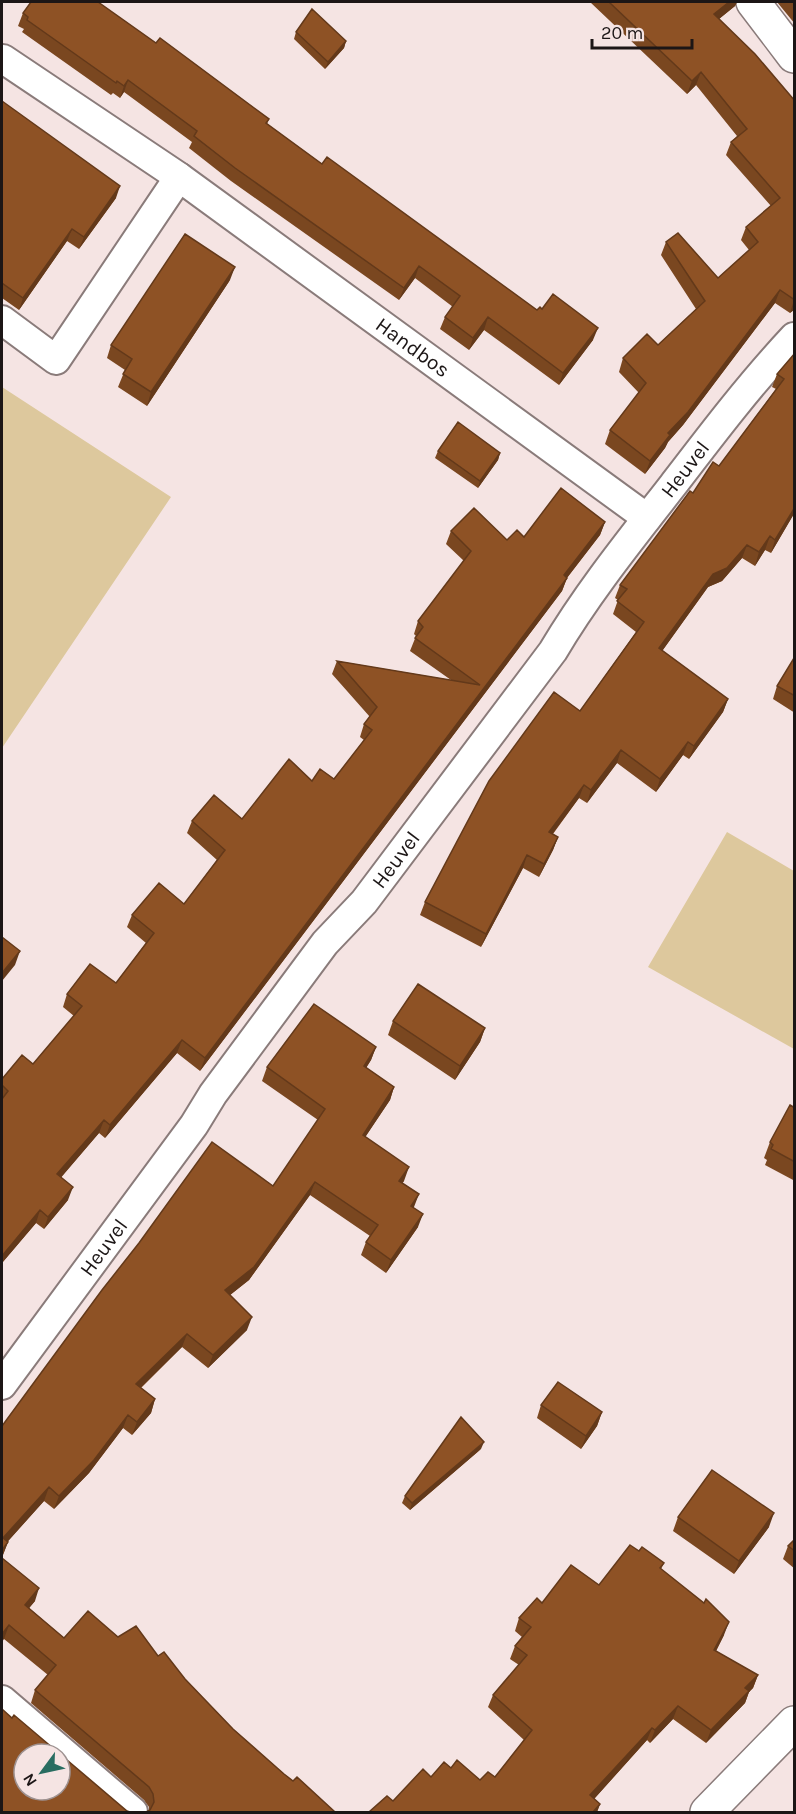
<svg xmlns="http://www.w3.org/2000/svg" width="796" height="1814" font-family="Karla,sans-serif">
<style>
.green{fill:#ddc89d}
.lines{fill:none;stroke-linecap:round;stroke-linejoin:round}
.street-casing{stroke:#8a7b7a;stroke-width:32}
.secondary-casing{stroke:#8a7b7a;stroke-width:36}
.primary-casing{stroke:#8a7b7a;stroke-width:36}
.street{stroke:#fff;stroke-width:28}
.secondary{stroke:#fff;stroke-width:33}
.primary{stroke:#fff;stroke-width:33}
.wall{fill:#7a4720}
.shaded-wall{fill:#63391a}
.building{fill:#8e5225;stroke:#63391a;stroke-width:1.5;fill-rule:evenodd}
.labels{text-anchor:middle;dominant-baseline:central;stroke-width:6;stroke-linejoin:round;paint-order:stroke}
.street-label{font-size:21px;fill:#1c1616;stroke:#f5e4e3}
</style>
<rect width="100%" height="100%" fill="#f5e4e3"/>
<path class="green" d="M2,387L171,497L2,748Z
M727,832L794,871V1049L648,967Z"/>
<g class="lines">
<defs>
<g id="street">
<path id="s1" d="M3,59L179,177L647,518"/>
<path d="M2,320L56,360L179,177"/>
<path id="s2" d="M2,1385L194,1125L213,1094L325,943L364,902L553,651C588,592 631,539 673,485C712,434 750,384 794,337"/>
<path d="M2,1700L133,1812"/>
</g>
<path id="secondary" d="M753,2L794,56"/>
<path id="primary" d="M707,1812L794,1723"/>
</defs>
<use href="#street" class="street-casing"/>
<use href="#secondary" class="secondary-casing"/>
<use href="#primary" class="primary-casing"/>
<use href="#street" class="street"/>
<use href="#secondary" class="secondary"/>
<use href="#primary" class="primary"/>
</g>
<path class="wall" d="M590,2H737L735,6L719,19L795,101V309L790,313L775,303L683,425L668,442L665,448L645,474L605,444L610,430L639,393L619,372L623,358L658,345L696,309L661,255L666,242L718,278L749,250L741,240L746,227L771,206L726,155L731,142L737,136L696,85L687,94Z
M777,2H795V24Z
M23,13L156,43L269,119L267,124L322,164L537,310L542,309L593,340L559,385L484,330L469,350L440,329L445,317L453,307L415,278L399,300L231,181L189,148L192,142L124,92L120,98L113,93L111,95L22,32L24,29L18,26Z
M296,32L346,41L344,48L325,69L294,39Z
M2,101L116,198L79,249L67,241L19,310L2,298Z
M230,280L147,406L118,387L125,370L107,358L111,345Z
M795,353V512L771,553L765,550L755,566L742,558L722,581L708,587L662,651L728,699L723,712L689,759L683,755L656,792L617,763L587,803L579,798L553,834L558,837L553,850L539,877L523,868L481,947L420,915L425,902L580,711L636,632L613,614L618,600L615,598L620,585L693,493L719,466L776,389L772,387L777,374Z
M438,451L500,453L498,460L478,488L435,458Z
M605,522L600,535L567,578L562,591L200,1071L177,1053L105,1138L99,1133L61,1177L68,1200L44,1229L36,1223L2,1263V1079L33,1064L74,1016L63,1007L67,994L116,983L146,943L127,927L132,915L184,904L217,860L187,833L192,821L242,819L312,781L334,779L364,740L360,737L364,724L370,717L332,674L337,661L451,680L410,651L416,636L414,634L418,621L464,561L446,544L451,531L507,540Z
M795,658V713L773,699L777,686Z
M393,1021L485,1028L480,1042L455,1080L388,1035Z
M376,1047L371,1060L366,1068L394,1087L390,1100L365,1137L404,1181L402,1183L414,1208L418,1227L386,1273L361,1255L366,1242L370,1236L310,1195L249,1280L230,1295L247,1330L208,1368L182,1347L141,1388L155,1399L151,1413L132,1435L123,1428L89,1473L54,1509L44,1501L7,1542H8L2,1557V1426L273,1186L318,1120L262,1081L267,1067Z
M795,1108V1181L765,1165L767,1160L764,1158L770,1142Z
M541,1405L602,1412L597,1426L581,1449L537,1418Z
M481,1449L410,1510L402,1503L405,1496Z
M678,1517L769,1527L734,1574L673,1531Z
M795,1539V1569L783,1559L788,1546Z
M639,1551L664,1563L661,1569L724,1635L716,1651L758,1675L753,1688L749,1692L745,1703L706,1743L673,1719L650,1743L647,1740L594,1799L600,1804L597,1812H369L393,1801L431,1777L451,1768L480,1780L495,1777L524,1740L488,1707L493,1695L519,1665L510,1659L515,1646L522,1637L515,1631L519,1618L542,1603L599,1585Z
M2,1558L35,1601L29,1608L64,1638L118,1637L158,1656L185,1679L233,1729L284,1774L149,1811V1807L144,1800L31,1703L35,1690L48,1675L4,1639Z"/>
<path class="shaded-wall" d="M729,2H737L735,6L709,27L714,14Z
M346,41L344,48L325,69L328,62Z
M701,72L696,85L687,94L692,81Z
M128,80L124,92L120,98L124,86Z
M120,186L116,198L79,249L84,237Z
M72,229L67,241L19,310L23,298Z
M419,266L415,278L399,300L404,288Z
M235,267L230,280L147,406L151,392Z
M780,290L775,303L683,425L668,442L665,448L645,474L650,461L668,433Z
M794,300L795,309L790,313Z
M488,317L484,330L469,350L473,338Z
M598,328L593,340L559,385L563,373Z
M500,453L498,460L478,488L480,481Z
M795,507V512L771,553L775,540Z
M605,522L600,535L559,588L564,575Z
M770,536L765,550L755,566L759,552Z
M747,545L742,558L722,581L708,587L655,661L659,648L713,574Z
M567,578L562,591L200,1071L205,1058Z
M728,699L723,712L689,759L694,746Z
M688,742L683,755L656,792L660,779Z
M621,750L617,763L587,803L591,790Z
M584,785L579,798L544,845L549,832Z
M558,837L553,850L539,877L544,864Z
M527,855L523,868L481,947L486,934Z
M20,951L15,965L2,981V973Z
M485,1028L480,1042L455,1080L460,1066Z
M182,1040L177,1053L105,1138L110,1125Z
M376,1047L371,1060L359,1079L364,1066Z
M394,1087L390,1100L358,1148L363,1135Z
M104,1120L99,1133L53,1187L57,1174Z
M409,1167L404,1181L394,1194L399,1181Z
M315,1182L310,1195L249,1280L220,1303L225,1290Z
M73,1187L68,1200L44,1229L48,1217Z
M419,1194L414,1207L406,1219L411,1206Z
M40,1210L36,1223L2,1263V1256Z
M423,1214L418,1227L386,1273L391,1260Z
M252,1317L247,1330L208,1368L213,1355Z
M187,1334L182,1347L131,1397L136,1384Z
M155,1399L151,1413L132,1435L137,1422Z
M602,1412L597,1426L581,1449L586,1436Z
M128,1415L123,1428L89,1473L54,1509L59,1496Z
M484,1442L481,1449L410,1510L412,1503Z
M49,1487L44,1501L2,1548L3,1538Z
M774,1513L769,1527L734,1574L739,1561Z
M8,1542L3,1555L2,1557V1550Z
M39,1588L35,1601L20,1619L25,1605Z
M729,1622L724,1635L710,1663L714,1650Z
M9,1625L4,1639L2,1642V1634Z
M758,1675L753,1688L749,1692L745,1703L706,1743L711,1730L745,1688Z
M678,1706L673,1719L650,1743L655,1730Z
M652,1728L647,1740L586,1808L590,1795Z
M600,1804L597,1812H593Z"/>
<path class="building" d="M31,2H98L156,43L160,38L269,119L266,123L322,164L327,157L537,310L540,307L542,309L553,294L598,328L563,373L488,317L473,338L445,317L460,296L419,266L404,288L235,168L194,136L197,131L128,80L124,86L117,81L116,83L27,20L28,17L23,13Z
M609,2H729L714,14L755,54L795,101V300L780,290L688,412L668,433L670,435L650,461L610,430L646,383L623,358L647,334L658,345L705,301L666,242L678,233L718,278L758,242L746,227L780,198L731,142L747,129L701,72L692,81Z
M312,9L346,41L328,62L296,32Z
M2,101L120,186L84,237L72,229L23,298L2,283Z
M185,234L235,267L151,392L123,374L132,359L111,345Z
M795,353V507L775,540L770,536L759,552L747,545L727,568L713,574L659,648L728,699L694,746L688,742L660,779L621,750L591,790L584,785L549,832L558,837L544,864L527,855L486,934L425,902L489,781L554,692L580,711L644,622L617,601L627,589L620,585L690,491L693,493L713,462L719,466L784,379L777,374Z
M458,422L500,453L480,481L438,451Z
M561,488L605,522L564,575L567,578L205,1058L182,1040L110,1125L104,1120L57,1174L73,1187L48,1217L40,1210L2,1256V1099L8,1091L2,1085V1079L22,1055L33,1064L82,1006L67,994L90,964L116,983L154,933L132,915L159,883L184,904L225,850L192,821L214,795L242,819L289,759L312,781L320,769L334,779L372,730L364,724L377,707L337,661L480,685L415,638L423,627L418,621L471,551L451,531L474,508L507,540L517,530L524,537Z
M794,658H795V696L777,686Z
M2,937L20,951L2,973Z
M418,984L485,1028L460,1066L393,1021Z
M314,1004L376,1047L364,1066L394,1087L363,1135L409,1167L399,1181L419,1194L411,1206L423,1214L391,1260L366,1242L378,1225L315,1182L254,1267L225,1290L252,1317L213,1355L187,1334L136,1384L155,1399L137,1422L128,1415L94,1460L59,1496L49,1487L3,1538L8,1542L2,1550V1426L102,1290L139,1243L212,1142L273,1186L325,1109L267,1067Z
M790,1105L795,1108V1162L771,1149L773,1145L770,1142Z
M558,1382L602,1412L586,1436L541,1405Z
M461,1417L484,1442L412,1503L405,1496Z
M712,1470L774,1513L739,1561L678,1517Z
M795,1539V1551L788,1546Z
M630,1545L639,1551L642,1547L664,1563L660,1568L704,1603L706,1599L729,1622L714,1650L758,1675L745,1688L749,1691L711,1730L678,1706L655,1730L652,1728L590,1795L600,1804L593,1812H369L387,1796L393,1801L423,1769L431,1777L444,1762L451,1768L457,1760L480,1780L488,1772L495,1777L532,1730L493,1695L527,1655L515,1646L531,1627L519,1618L537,1598L542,1603L571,1565L599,1585Z
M2,1558L39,1588L25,1605L64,1638L88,1611L118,1637L136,1626L158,1656L164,1652L185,1679L233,1729L284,1774L293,1781L297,1777L335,1812H146L150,1810L154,1802L153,1794L149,1787L35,1690L56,1665L9,1625L2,1634Z
M2,1709L12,1718L14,1715L127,1811L130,1812H2ZM24,1754H60V1790H24Z"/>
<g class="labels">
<g class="street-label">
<text stroke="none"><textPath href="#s1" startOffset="501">Handbos</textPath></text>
<text stroke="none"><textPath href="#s2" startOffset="1143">Heuvel</textPath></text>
<text stroke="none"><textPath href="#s2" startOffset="657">Heuvel</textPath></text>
<text stroke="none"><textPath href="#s2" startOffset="171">Heuvel</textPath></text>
</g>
</g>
<rect width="796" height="1814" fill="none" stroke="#1c1616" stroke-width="6"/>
<g transform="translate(42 1772) rotate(237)"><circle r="28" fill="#f5e4e3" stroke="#9e9291" stroke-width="1.5"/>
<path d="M0-4.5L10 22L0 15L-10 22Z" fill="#296d61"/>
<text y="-9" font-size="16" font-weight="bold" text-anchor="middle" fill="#1c1616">N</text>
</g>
<path d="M592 39v9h100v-9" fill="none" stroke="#1c1616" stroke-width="3"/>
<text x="601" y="39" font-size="18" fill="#1c1616" stroke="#f5e4e3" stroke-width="4.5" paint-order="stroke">20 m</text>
</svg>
